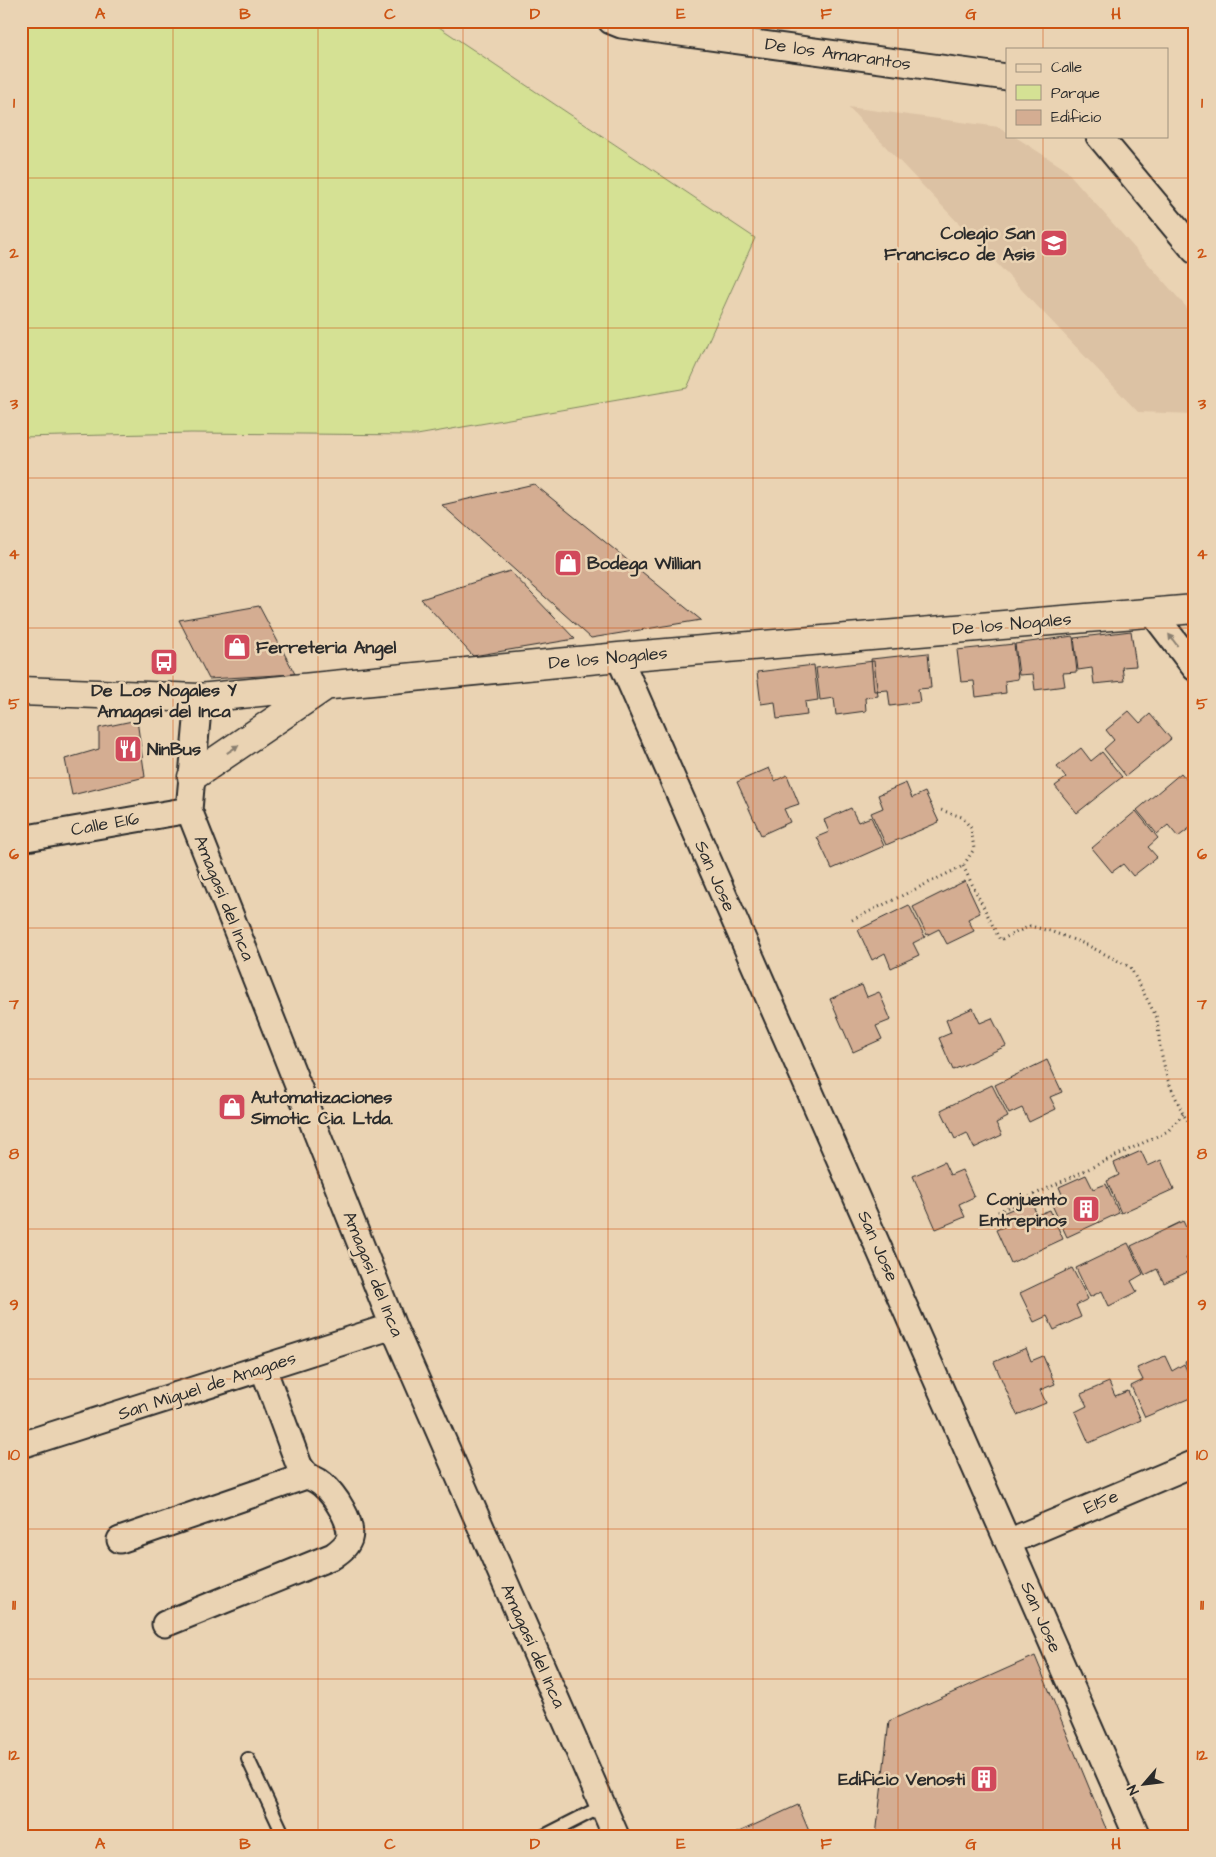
<svg xmlns="http://www.w3.org/2000/svg" width="1216" height="1857" font-family="'Architects Daughter',sans-serif">
<style>
.built{fill:#dcc2a4}
.green{fill:#d5e194;stroke:#808660}
.building{fill:#d4ad92;stroke:#2b2b2b}
.lines{fill:none;stroke-linecap:round;stroke-linejoin:round}
.lane-casing{stroke:#2b2b2b;stroke-width:16}
.street-casing{stroke:#2b2b2b;stroke-width:29}
.secondary-casing{stroke:#2b2b2b;stroke-width:31}
.path{stroke:#2b2b2b;stroke-width:3;stroke-dasharray:1 4;stroke-linecap:butt}
.lane{stroke:#ead3b3;stroke-width:12}
.street{stroke:#ead3b3;stroke-width:25}
.secondary{stroke:#ead3b3;stroke-width:28}
.oneway{fill:#8a7f6f}
.grid{fill:none;stroke:#cc5211;stroke-width:1;stroke-opacity:0.55}
.labels{text-anchor:middle;dominant-baseline:central;stroke-width:5;stroke-linejoin:round;paint-order:stroke}
.street-label{font-size:18px;fill:#2b2b2b;stroke:#ead3b3}
.poi-label{font-size:18px;font-weight:bold;fill:#2b2b2b;stroke:#ead3b3;text-anchor:start}
.neatline{fill:none;stroke:#cc5211;stroke-width:2}
.grid-label{font-size:16px;text-anchor:middle;font-weight:bold;fill:#cc5211}
</style>
<rect width="100%" height="100%" fill="#ead3b3"/>
<filter id="ink" filterUnits="userSpaceOnUse"><feTurbulence type="fractalNoise" baseFrequency=".02" numOctaves="2"/><feDisplacementMap in="SourceGraphic" scale="10" xChannelSelector="R" yChannelSelector="G"/><feConvolveMatrix kernelMatrix="1 2 1 2 8 2 1 2 1" color-interpolation-filters="sRGB"/></filter>
<g filter="url(#ink)">
<path class="built" d="M848,107L999,127L1007,132V136H1014L1065,169L1195,317V414L1138,412Z"/>
<path class="green" d="M21,21H430L755,238L687,388L417,435L191,433L21,437Z"/>
<path class="building" d="M534,484L701,620L591,638L442,505Z
M510,571L575,639L473,656L421,599Z
M259,606L295,674L209,679L179,620Z
M1131,631L1136,666L1122,667L1124,681L1094,684L1092,668L1078,670L1074,638Z
M1073,636L1077,672L1063,673L1065,686L1035,690L1033,674L1019,675L1015,644Z
M1014,644L1018,679L1005,681L1006,693L976,697L974,681L961,682L957,650Z
M928,653L931,688L918,689L920,702L890,706L888,690L874,691L871,659Z
M874,661L878,696L865,698L866,711L836,715L834,698L820,700L816,668Z
M814,665L818,700L805,702L807,715L777,719L775,702L761,704L757,672Z
M1129,711L1140,723L1150,714L1171,739L1126,776L1104,749L1114,740L1106,730Z
M137,720L145,777L72,795L65,759L99,749V728Z
M1081,748L1091,761L1102,752L1122,777L1077,813L1055,786L1066,778L1057,767Z
M769,768L775,781L787,775L799,804L784,809L790,822L761,835L737,782Z
M1181,773L1195,790V806L1193,808L1195,811V824L1178,837L1168,825L1157,834L1137,810Z
M906,783L912,798L925,792L939,822L886,845L871,813L883,808L878,795Z
M851,808L858,822L871,817L884,846L832,869L817,837L829,832L824,820Z
M1136,811L1158,838L1148,847L1157,857L1133,876L1123,864L1112,872L1092,848Z
M965,881L980,913L968,919L974,931L947,944L939,929L927,935L913,907Z
M909,905L925,937L913,943L919,955L891,968L885,953L872,960L858,930Z
M862,985L867,997L879,992L891,1020L876,1026L882,1039L853,1052L830,999Z
M973,1008L980,1023L992,1018L1006,1046L953,1070L939,1038L951,1033L946,1020Z
M1047,1060L1062,1092L1050,1097L1056,1109L1029,1122L1022,1108L1009,1114L995,1085Z
M992,1085L1008,1117L996,1123L1002,1135L974,1148L967,1133L955,1139L941,1110Z
M1141,1151L1148,1166L1161,1160L1174,1189L1121,1213L1107,1181L1119,1175L1114,1163Z
M944,1162L950,1175L962,1170L974,1197L959,1204L965,1217L936,1229L913,1176Z
M1086,1175L1093,1189L1106,1184L1119,1213L1067,1237L1052,1205L1064,1199L1059,1187Z
M1031,1201L1037,1215L1050,1210L1063,1239L1011,1263L996,1230L1008,1225L1003,1213Z
M1183,1221L1195,1246V1254L1186,1258L1192,1270L1164,1283L1157,1269L1145,1275L1131,1246Z
M1128,1243L1143,1274L1131,1281L1137,1292L1109,1306L1102,1291L1090,1297L1076,1268Z
M1072,1268L1088,1299L1076,1305L1081,1317L1054,1330L1047,1316L1034,1322L1020,1293Z
M1026,1348L1031,1361L1043,1356L1055,1384L1040,1390L1046,1403L1017,1415L994,1362Z
M1165,1356L1172,1371L1184,1364L1195,1388V1396L1145,1417L1131,1386L1143,1380L1137,1368Z
M1195,1358V1383L1185,1362Z
M1109,1382L1115,1396L1128,1391L1141,1420L1089,1443L1075,1412L1087,1406L1081,1394Z
M1035,1656L1109,1836H876L889,1721Z
M798,1805L811,1836H730Z"/>
<g class="lines">
<defs>
<path id="lane" d="M248,1759L284,1836
M544,1836L603,1806"/>
<path id="street" d="M611,21L621,25L1007,77
M1099,136L1195,251
M1152,612L1195,668
M619,657L1137,1836
M199,698L189,810L393,1326L616,1836
M21,839L189,810
M21,1445L393,1326
M120,1540L306,1476
M1008,1542L1195,1463
M165,1624L333,1556C340,1551 346,1547 349,1539C354,1523 334,1494 322,1484C311,1475 309,1481 299,1465L263,1368"/>
<path id="secondary" d="M21,691L199,698L619,657L1195,609
M192,777L324,687"/>
</defs>
<use href="#lane" class="lane-casing"/>
<use href="#street" class="street-casing"/>
<use href="#secondary" class="secondary-casing"/>
<path class="path" d="M963,866L1000,940L1030,926L1050,931L1085,944L1130,967L1157,1018L1160,1047L1167,1078L1183,1114L1195,1132
M852,920L963,866L974,849L971,828L962,817L941,810
M998,1212L1168,1131L1183,1114"/>
<use href="#lane" class="lane"/>
<use href="#street" class="street"/>
<use href="#secondary" class="secondary"/>
</g>
<defs><path id="oneway-solid" d="M-6-.8H1V-3.2L6.5 0L1 3.2V.8H-6Z" transform="scale(1.25)"/></defs>
<g class="oneway">
<use href="#oneway-solid" transform="translate(1173 640) rotate(-127)"/>
<use href="#oneway-solid" transform="translate(233 749) rotate(-34)"/>
</g>
</g>
<path class="grid" d="M173,21V1836M318,21V1836M463,21V1836M608,21V1836M753,21V1836M898,21V1836M1043,21V49M1043,136V1836M21,178H1195M21,328H1195M21,478H1195M21,628H1195M21,778H1195M21,928H1195M21,1079H1195M21,1229H1195M21,1379H1195M21,1529H1195M21,1679H1195"/>
<defs>
<symbol id="school-square" viewBox="-11 -11 22 22"><rect x="-9" y="-9" width="18" height="18" rx="4" fill="#d1495b" stroke="#ead3b3"/><path d="M0-5L7-2L0 1L-7-2ZM-4 1L0 2.5L4 1V4Q0 6-4 4Z" fill="#fff"/></symbol>
<symbol id="shop-square" viewBox="-11 -11 22 22"><rect x="-9" y="-9" width="18" height="18" rx="4" fill="#d1495b" stroke="#ead3b3"/><path d="M-5-2.5h2.3a2.7 3.5 0 0 1 5.4 0H5L5.5 6h-11ZM-1.5-2.5h3a1.5 2.3 0 0 0-3 0Z" fill="#fff"/></symbol>
<symbol id="bus-square" viewBox="-11 -11 22 22"><rect x="-9" y="-9" width="18" height="18" rx="4" fill="#d1495b" stroke="#ead3b3"/><path d="M-5-6H5V4H4V6H2V4H-2V6H-4V4H-5ZM-3.5-4V0h7V-4ZM-3.5 1.2v1.5H-2V1.2ZM2 1.2v1.5H3.5V1.2Z" fill="#fff"/></symbol>
<symbol id="restaurant-square" viewBox="-11 -11 22 22"><rect x="-9" y="-9" width="18" height="18" rx="4" fill="#d1495b" stroke="#ead3b3"/><path d="M-5-6h1v4h1v-4h1v4h1v-4h1v5L-1.5 .5V6h-2V.5L-5-1ZM5-6V6H3V1.5H1.5Q1.5-4 5-6Z" fill="#fff"/></symbol>
<symbol id="building-square" viewBox="-11 -11 22 22"><rect x="-9" y="-9" width="18" height="18" rx="4" fill="#d1495b" stroke="#ead3b3"/><path d="M-4-6H4V6H1V3H-1V6H-4ZM-2.5-4.3h1.7v1.8h-1.7ZM.8-4.3h1.7v1.8H.8ZM-2.5-1h1.7V.8h-1.7ZM.8-1h1.7V.8H.8Z" fill="#fff"/></symbol>
</defs>
<g fill-rule="evenodd">
<use href="#school-square" x="1038" y="227" width="32" height="32"/>
<use href="#shop-square" x="552" y="547" width="32" height="32"/>
<use href="#shop-square" x="221" y="631" width="32" height="32"/>
<use href="#bus-square" x="148" y="646" width="32" height="32"/>
<use href="#restaurant-square" x="112" y="733" width="32" height="32"/>
<use href="#shop-square" x="216" y="1091" width="32" height="32"/>
<use href="#building-square" x="1070" y="1193" width="32" height="32"/>
<use href="#building-square" x="968" y="1763" width="32" height="32"/>
</g>
<g class="labels">
<g class="street-label">
<text transform="translate(838 54) rotate(8)">De los Amarantos</text>
<text transform="translate(1012 624) rotate(-5)">De los Nogales</text>
<text transform="translate(608 658) rotate(-5)">De los Nogales</text>
<text transform="translate(105 824) rotate(-10)">Calle E16</text>
<text transform="translate(715 876) rotate(66)">San Jose</text>
<text transform="translate(224 898) rotate(68)">Amagasí del Inca</text>
<text transform="translate(878 1246) rotate(66)">San Jose</text>
<text transform="translate(373 1274) rotate(68)">Amagasí del Inca</text>
<text transform="translate(207 1386) rotate(-18)">San Miguel de Anagaes</text>
<text transform="translate(1101 1502) rotate(-23)">E15e</text>
<text transform="translate(1041 1617) rotate(66)">San Jose</text>
<text transform="translate(533 1646) rotate(66)">Amagasí del Inca</text>
</g>
<g class="poi-label">
<text x="1035" y="233" text-anchor="end">Colegio San<tspan x="1035" dy="21">Francisco de Asis</tspan></text>
<text x="587" y="563">Bodega Willian</text>
<text x="256" y="647">Ferreteria Angel</text>
<text x="164" y="690" text-anchor="middle">De Los Nogales Y<tspan x="164" dy="21">Amagasi del Inca</tspan></text>
<text x="147" y="749">NinBus</text>
<text x="251" y="1097">Automatizaciones<tspan x="251" dy="21">Simotic Cia. Ltda.</tspan></text>
<text x="1067" y="1199" text-anchor="end">Conjuento<tspan x="1067" dy="21">Entrepinos</tspan></text>
<text x="965" y="1779" text-anchor="end">Edificio Venosti</text>
</g>
</g>
<rect width="1216" height="1857" fill="none" stroke="#ead3b3" stroke-width="55"/>
<rect x="1006" y="48" width="162" height="90" fill="#ead3b3" stroke="#9e907d"/>
<rect x="1016" y="64" width="25" height="8" fill="#ead3b3" stroke="#9e907d"/>
<text x="1051" y="72" font-size="15" fill="#2b2b2b">Calle</text>
<rect x="1016" y="85" width="25" height="15" fill="#d5e194" stroke="#9e907d"/>
<text x="1051" y="98" font-size="15" fill="#2b2b2b">Parque</text>
<rect x="1016" y="110" width="25" height="15" fill="#d4ad92" stroke="#9e907d"/>
<text x="1051" y="122" font-size="15" fill="#2b2b2b">Edificio</text>
<g transform="translate(1144 1784) rotate(242)" stroke="#ead3b3" stroke-width="4" paint-order="stroke">
<path d="M0-4L9 19L0 12L-9 19Z" fill="#2b2b2b"/>
<text y="-8" font-size="14" font-weight="bold" text-anchor="middle" fill="#2b2b2b">N</text>
</g>
<rect x="28" y="28" width="1160" height="1802" class="neatline"/>
<g class="grid-label">
<text x="100" y="19">A</text>
<text x="245" y="19">B</text>
<text x="390" y="19">C</text>
<text x="535" y="19">D</text>
<text x="681" y="19">E</text>
<text x="826" y="19">F</text>
<text x="971" y="19">G</text>
<text x="1116" y="19">H</text>
<text x="14" y="108">1</text>
<text x="1202" y="108">1</text>
<text x="14" y="258">2</text>
<text x="1202" y="258">2</text>
<text x="14" y="409">3</text>
<text x="1202" y="409">3</text>
<text x="14" y="559">4</text>
<text x="1202" y="559">4</text>
<text x="14" y="709">5</text>
<text x="1202" y="709">5</text>
<text x="14" y="859">6</text>
<text x="1202" y="859">6</text>
<text x="14" y="1009">7</text>
<text x="1202" y="1009">7</text>
<text x="14" y="1159">8</text>
<text x="1202" y="1159">8</text>
<text x="14" y="1310">9</text>
<text x="1202" y="1310">9</text>
<text x="14" y="1460">10</text>
<text x="1202" y="1460">10</text>
<text x="14" y="1610">11</text>
<text x="1202" y="1610">11</text>
<text x="14" y="1760">12</text>
<text x="1202" y="1760">12</text>
<text x="100" y="1849">A</text>
<text x="245" y="1849">B</text>
<text x="390" y="1849">C</text>
<text x="535" y="1849">D</text>
<text x="681" y="1849">E</text>
<text x="826" y="1849">F</text>
<text x="971" y="1849">G</text>
<text x="1116" y="1849">H</text>
</g>
</svg>
